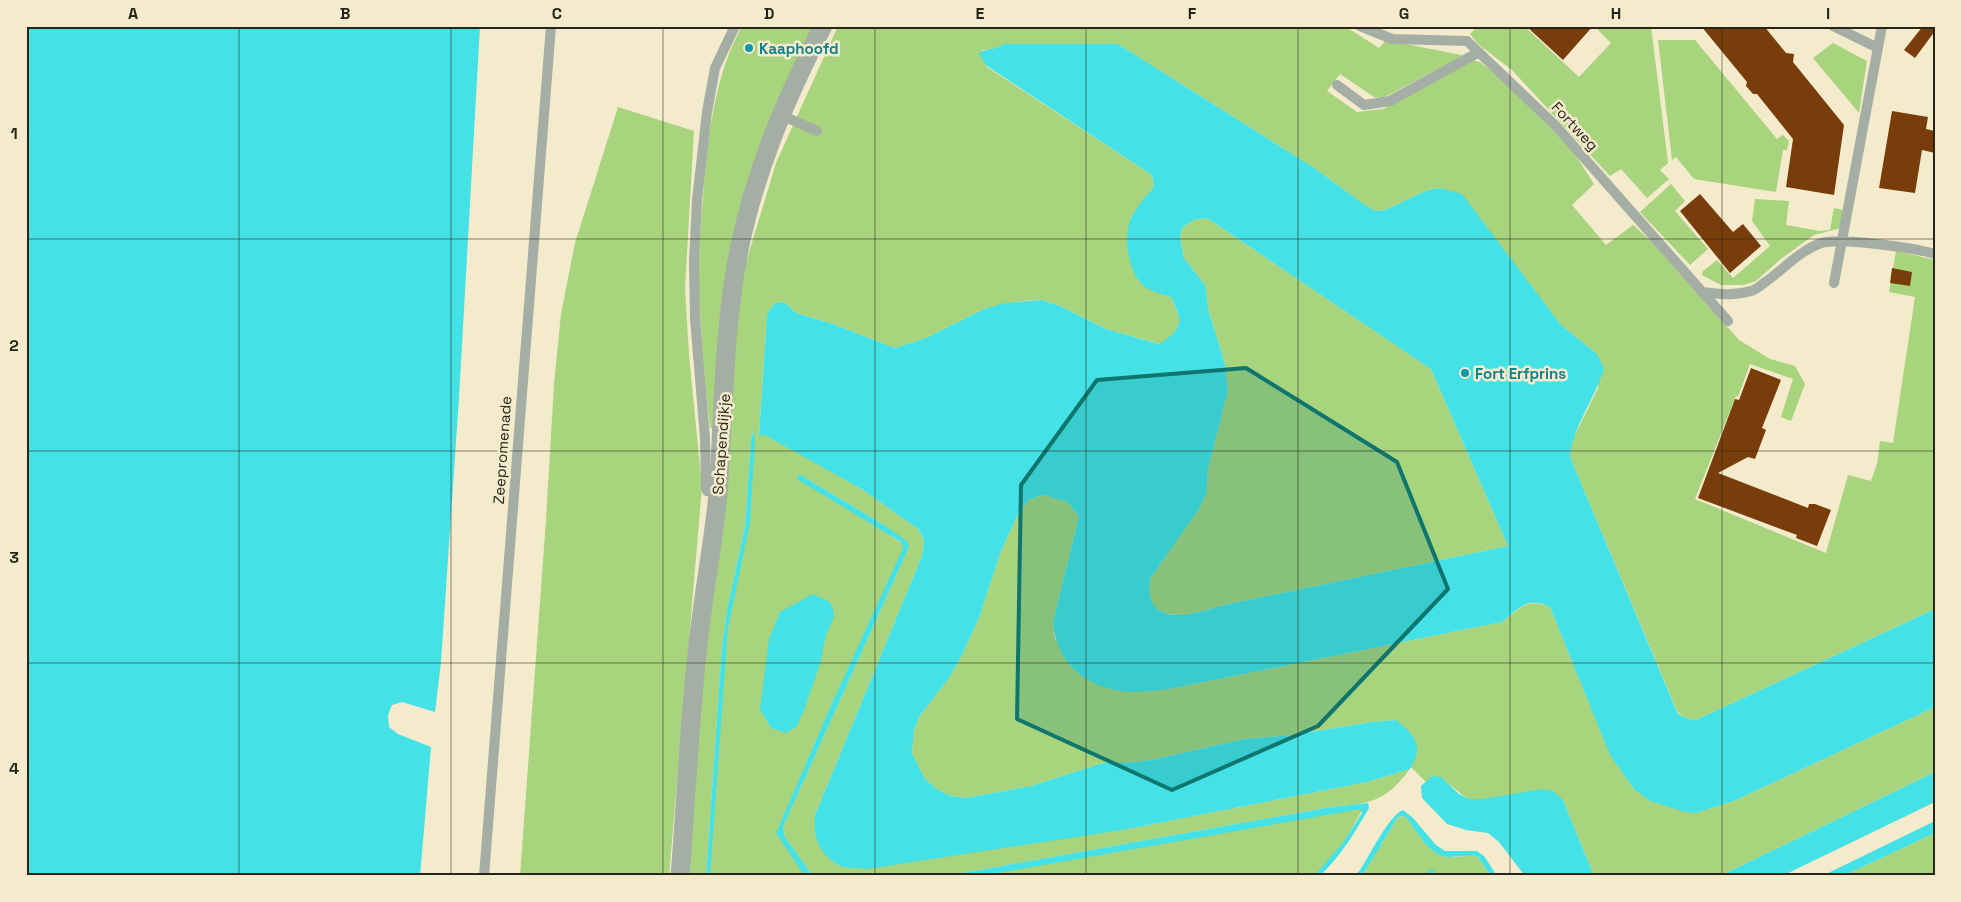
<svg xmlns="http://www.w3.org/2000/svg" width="1961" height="902" font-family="'Space Grotesk',sans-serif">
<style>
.green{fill:#a7d47d}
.water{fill:#44e1e6;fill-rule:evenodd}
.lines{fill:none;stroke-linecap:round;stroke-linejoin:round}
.stream{stroke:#44e1e6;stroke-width:5}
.building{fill:#793d0b}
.lane{stroke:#a4aea4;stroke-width:10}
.street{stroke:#a4aea4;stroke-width:19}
.marked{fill:#0f766e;fill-opacity:0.2;stroke:#0f766e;stroke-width:4;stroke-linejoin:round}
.grid{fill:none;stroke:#282419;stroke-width:1;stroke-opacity:0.55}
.culture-dot{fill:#0f9aa8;stroke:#f4eacc;stroke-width:2}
.labels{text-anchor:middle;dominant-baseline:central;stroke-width:5;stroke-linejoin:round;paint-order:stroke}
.culture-label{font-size:15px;font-weight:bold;fill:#0d838f;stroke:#f4eacc;text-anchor:start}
.street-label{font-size:15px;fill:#282419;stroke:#f4eacc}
.neatline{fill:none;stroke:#282419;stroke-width:2}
.grid-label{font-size:16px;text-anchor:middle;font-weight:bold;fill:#282419}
</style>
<rect width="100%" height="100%" fill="#f4eacc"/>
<path class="green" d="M742,26H813L770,123L715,428H710C705,380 700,332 699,284C698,247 702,210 705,173C710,123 717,71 742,26Z
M838,26H1340L1351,30L1379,48L1386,40L1461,55L1462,56L1383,98L1374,97L1340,74L1327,91L1357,112L1383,109L1472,60L1480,62L1509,85L1571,148L1594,184L1572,205L1606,245L1633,225L1651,241L1739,340L1770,359L1795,366L1805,384L1791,421L1781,417L1793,379L1750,364L1738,397L1736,396L1695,499L1826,553L1848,475L1871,481L1877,464L1880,441L1893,443L1915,297L1889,292L1896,251L1935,260V609L1696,720L1686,718L1678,713L1570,457L1571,443L1598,388L1597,354L1561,325L1439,188L1428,190L1385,210L1375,211L1362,203L1313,167L1118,44H1003L999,48L982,50L987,67L1152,175L1154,187L1131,217L1151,289L1172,298C1174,305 1178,312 1179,318C1181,329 1168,339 1160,344L1106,329L1060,306L1042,300L1022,301L984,309L926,338L895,348L833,324L796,313L784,302L775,303L767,314L759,436L765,434L863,490L918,529L924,540L922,556L815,815L1128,829L1367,782L1410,769C1384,803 1371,803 1331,807L946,876H813L785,837L783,827L909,547L884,525L799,474L906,546L779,833L810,876H709L727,633L746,529L753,432L751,440L745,526L727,610L722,646L706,876H688L697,728L737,315L744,269L776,163Z
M1478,26H1501L1503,28L1505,26H1524L1579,77L1611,43L1594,26H1651L1668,163L1660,170L1669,179L1647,198L1621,169L1610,176L1512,70L1478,44L1470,34Z
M1658,40H1695L1777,139L1783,135L1789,141L1787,150H1783L1776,192L1694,179L1676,157L1672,160Z
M1833,43L1867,61L1859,113L1813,58Z
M618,107L694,131L685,288L689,355L702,487L669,876H520L546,520L554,384L561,314L575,243Z
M1671,184L1685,201L1675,211L1708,249L1690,265L1640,212Z
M1755,199L1789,201L1786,225L1820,231L1830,230L1834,208L1844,210L1841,228L1814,235L1782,258L1756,281L1743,285H1721L1702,275L1703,271L1717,260L1733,278L1770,246L1752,221Z
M1207,218L1431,369L1508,546L1224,605C1194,614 1144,631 1150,579L1199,509L1207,492L1208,469L1228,391L1225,364L1209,312L1205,285L1184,258L1180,238L1182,228L1194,220Z
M1044,495L1067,502L1079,516L1053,622L1055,639L1169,689L1502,622C1520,609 1526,597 1550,607L1610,754L1634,789L1696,813L1734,801L1935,707V772L1720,876H1594L1563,800L1469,799C1456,792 1447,778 1432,776L1426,782L1411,767L1414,762L1396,720L1371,722L1293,735L1244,739L1151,760L1124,763H1103L1031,786L966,798L951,796L938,790L925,779L912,753L914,729L921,714L949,678L962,655L979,618L1001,551L1019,512L1030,499Z
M1364,807L1336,856L1317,876H969Z
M1402,816L1406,817C1417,831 1430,856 1449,857C1458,858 1467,855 1477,856L1491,876H1362L1398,817Z
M1935,833V876H1843Z"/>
<path class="water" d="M26,26H480L459,398L441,662L435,712L402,702L392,705L388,715L389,727L398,734L431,747L420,876H26Z
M1003,44H1118L1313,167L1362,203L1375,211L1385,210L1428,190L1440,188L1462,194L1561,325L1597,354L1604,369C1595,398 1572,429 1570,457L1678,714L1686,718L1696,720L1935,609V707L1734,801L1696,813L1685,812L1650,801L1634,789L1610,755L1550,607C1526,596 1519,609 1502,622L1169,689C1156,690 1143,692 1130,692C1087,689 1057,665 1053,622L1079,516L1067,502L1044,495L1030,499L1019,512L1001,551L979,618L962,655L949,678L921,714L914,729L912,753L925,779L938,790L951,796L966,798L1031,786L1103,763H1124L1151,760L1244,739L1293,735L1371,722L1396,720C1415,735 1425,746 1410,769L1367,782L1128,829L867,869C859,868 849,869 843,867C821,858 812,837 815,815L922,556L924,540L918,529L863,490L765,435L759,436L767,314L775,303L784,302L796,313L833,324L895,348L926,338L984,309L1005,303L1042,300L1060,306L1106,329L1159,344C1168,339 1181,329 1179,318C1178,312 1174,304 1172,298C1164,294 1151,292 1144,286C1127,272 1123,234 1132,216C1138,205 1146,196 1154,187L1152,175L987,66L979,54C985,47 996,51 1003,44ZM1207,218L1431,369L1508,546L1224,605C1194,614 1144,631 1150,579L1199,509L1207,492L1208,469L1228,391L1225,364L1209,312L1205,285L1184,258L1180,238L1182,228L1194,220Z
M754,430L755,442L750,523L728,628L710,876H706L722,646L727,610L745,526L751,440Z
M799,474L884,525L907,541L909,547L783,827L785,837L813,876H805L776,833L833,701L903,548L901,542L797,479Z
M813,594L828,601L833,608L834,617L826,635L820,664L804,710L797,726L786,733L771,728L760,709L769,639L780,612Z
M1935,772V802L1782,876H1720Z
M1432,776L1441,777L1459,794L1469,799H1483L1542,789L1553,791L1563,800L1594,876H1525L1499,842L1488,833L1466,830L1447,824L1422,798L1421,786Z
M1368,803L1369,808C1354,834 1342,854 1320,876H1314L1342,844L1362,813L1361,809L981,876H946L1331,807Z
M1403,810L1413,818L1436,845L1445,851H1477L1484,856L1497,876H1491L1477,856C1467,855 1458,857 1449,857C1430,857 1416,830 1406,817L1402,816L1398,817L1362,876H1355L1360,870C1369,857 1389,815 1403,810Z
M1935,821V833L1843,876H1822Z"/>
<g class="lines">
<path class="stream" d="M1428,876L1432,872"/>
</g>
<path class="building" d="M1526,26H1593L1563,60Z
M1701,26H1764L1786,53L1794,54L1793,62L1844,125L1834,195L1786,187L1793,139L1757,94H1753L1746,86L1747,82Z
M1923,26H1935V31L1915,58L1904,50Z
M1892,111L1928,117L1926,129L1935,131V153L1922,150L1915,193L1879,188Z
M1700,194L1733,232L1743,224L1761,246L1730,273L1680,211Z
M1892,268L1912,272L1910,286L1890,283Z
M1751,368L1781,380L1762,428L1766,430L1755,459L1748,457L1718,473L1808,508L1809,504H1815L1831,510L1817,546L1796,538L1797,535L1698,498L1735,399L1739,400Z"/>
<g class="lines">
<path class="lane" d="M1360,26L1392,39L1467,41L1556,126L1728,321
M1833,26L1878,48
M1337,85L1364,105L1390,101L1479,52
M781,115L817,131
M1834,283L1882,26
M1702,292C1719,294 1734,296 1751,291C1756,290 1760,286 1764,283C1783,270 1799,251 1821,243C1840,237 1914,248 1935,254
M718,493L707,491L706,488L705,438L695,318L694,261L697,200L707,112L715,68L735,26
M484,876L551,26"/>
<path class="street" d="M680,876C686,802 689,727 697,654C702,600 713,547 718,494C724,412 723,331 739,250C755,171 786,98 823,26"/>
</g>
<path class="marked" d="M1246,368L1397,462L1448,589L1318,726L1172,790L1017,719L1021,485L1097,380Z"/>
<path class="grid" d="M239,26V876M451,26V876M663,26V876M875,26V876M1086,26V876M1298,26V876M1510,26V876M1722,26V876M26,239H1935M26,451H1935M26,663H1935"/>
<g class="culture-dot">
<circle cx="749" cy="48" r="5"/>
<circle cx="1465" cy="373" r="5"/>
</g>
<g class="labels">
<g class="culture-label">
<text x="759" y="48">Kaaphoofd</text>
<text x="1475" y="373">Fort Erfprins</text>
</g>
<g class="street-label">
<text transform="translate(1575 126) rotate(47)">Fortweg</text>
<text transform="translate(721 444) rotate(-86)">Schapendijkje</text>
<text transform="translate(502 450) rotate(-86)">Zeepromenade</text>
</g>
</g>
<rect width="1961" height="902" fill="none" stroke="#f4eacc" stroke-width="55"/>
<rect x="28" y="28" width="1906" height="846" class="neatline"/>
<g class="grid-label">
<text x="133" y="19">A</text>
<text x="345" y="19">B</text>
<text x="557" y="19">C</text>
<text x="769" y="19">D</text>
<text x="980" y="19">E</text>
<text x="1192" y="19">F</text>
<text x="1404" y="19">G</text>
<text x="1616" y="19">H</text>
<text x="1828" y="19">I</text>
<text x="14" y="139">1</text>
<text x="14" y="351">2</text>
<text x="14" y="563">3</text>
<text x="14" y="774">4</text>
</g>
</svg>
